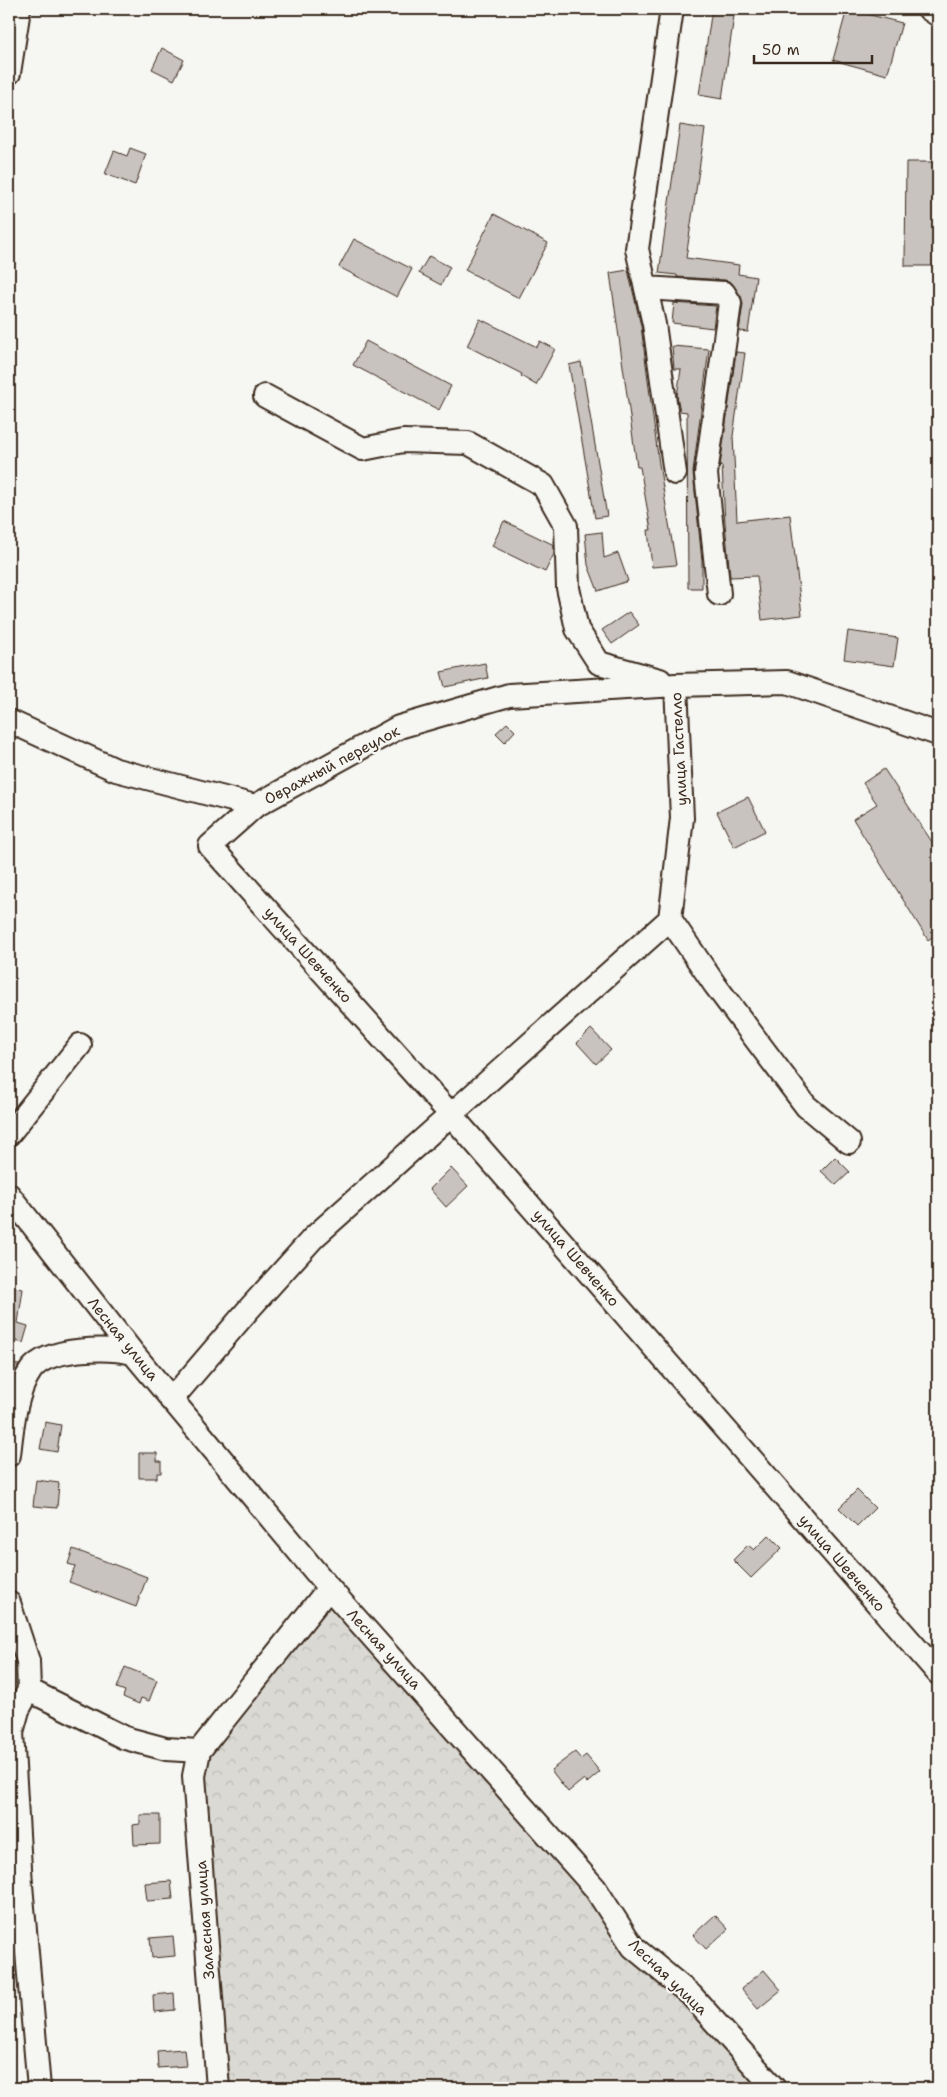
<svg xmlns="http://www.w3.org/2000/svg" width="947" height="2097" font-family="'Shantell Sans',sans-serif">
<style>
.forest{fill:url(#forest-crowns);stroke:#8a8278}
.building{fill:#c8c3be;stroke:#3b2a1e}
.lines{fill:none;stroke-linecap:round;stroke-linejoin:round}
.minor-casing{stroke:#3b2a1e;stroke-width:26}
.minor{stroke:#f6f6f2;stroke-width:22}
.labels{text-anchor:middle;dominant-baseline:central;stroke-width:4.5;stroke-linejoin:round;paint-order:stroke}
.street-label{font-size:15px;fill:#3b2a1e;stroke:#f6f6f2}
</style>
<defs>
<pattern id="forest-crowns" width="20" height="18" patternUnits="userSpaceOnUse" patternTransform="scale(1.25)"><rect width="20" height="18" fill="#dad9d3"/><path d="M2 6a3 3 0 1 1 6 0M12 15a3 3 0 1 1 6 0" fill="none" stroke="#bcbab5"/></pattern>
</defs>
<rect width="100%" height="100%" fill="#f6f6f2"/>
<filter id="ink" filterUnits="userSpaceOnUse"><feTurbulence type="fractalNoise" baseFrequency=".02" numOctaves="2"/><feDisplacementMap in="SourceGraphic" scale="10" xChannelSelector="R" yChannelSelector="G"/><feConvolveMatrix kernelMatrix="1 2 1 2 8 2 1 2 1" color-interpolation-filters="sRGB"/></filter>
<g filter="url(#ink)">
<path class="forest" d="M329,1588L774,2088H218L194,1776Z"/>
<path class="building" d="M712,9H735L722,99L699,95Z
M847,9L902,23L887,75L833,60Z
M162,48L184,60L174,80L152,69Z
M680,125L705,129L686,258L739,265L738,274L756,277L748,332L739,331L743,304L741,296L731,282L725,280L677,277V275L659,273Z
M130,148L146,154L135,185L105,174L114,151L127,156Z
M906,162H936L935,266H905Z
M494,214L548,243L519,298L465,270Z
M354,239L412,269L397,297L339,267Z
M429,256L450,267L441,285L419,273Z
M628,270L641,326L659,464L676,565L652,567L648,530H651L640,467H637L610,273Z
M674,303L716,306L713,328L672,323Z
M480,319L537,347L540,341L555,349L536,385L521,376L522,374L467,346Z
M366,341L451,386L439,410L353,365Z
M672,346L709,349L693,472L702,561V588H688L687,412L680,411L677,396L681,369H674Z
M736,352L745,353L733,436L737,521L790,515L802,615L762,620L757,576L730,577L725,523L722,466H720Z
M581,362L607,516L595,518L569,365Z
M504,521L554,545V554L545,572L492,546Z
M602,532L604,558L618,553L628,581L598,591L588,565L585,534Z
M629,612L639,625L612,644L602,630Z
M848,631L898,638L894,666L844,659Z
M485,663L488,678L445,687L441,672Z
M507,723L515,731L505,742L496,733Z
M884,769L938,851V933L928,940L853,819L877,804L863,783Z
M748,797L765,831L734,847L717,812Z
M591,1029L611,1050L596,1064L577,1043Z
M835,1157L850,1172L836,1185L821,1171Z
M451,1168L468,1186L446,1207L430,1189Z
M9,1287L23,1289L18,1323L28,1326L23,1343L9,1339Z
M9,1364L19,1365L12,1379L9,1378Z
M45,1422L61,1425L57,1452L40,1449Z
M139,1453H157V1461H161V1473H157V1478H139Z
M36,1480L59,1483L57,1508L33,1506Z
M857,1490L875,1508L857,1526L839,1508Z
M769,1535L782,1548L751,1578L733,1560L748,1545L754,1550Z
M73,1549L147,1577L136,1607L69,1582L75,1566L68,1564Z
M125,1667L157,1680L149,1701L141,1698L139,1704L123,1697L125,1691L117,1688Z
M575,1752L581,1759L586,1755L600,1772L587,1783L584,1779L568,1792L551,1770Z
M140,1815H160V1844L134,1845L133,1825L140,1824Z
M171,1881L173,1899L147,1901L145,1883Z
M715,1915L728,1929L706,1949L693,1935Z
M173,1936L175,1956L152,1958L150,1938Z
M764,1970L781,1990L758,2009L741,1989Z
M174,1993L175,2010L154,2012L153,1995Z
M184,2049L186,2066L158,2068L157,2051Z"/>
<g class="lines">
<defs>
<path id="minor" d="M672,9L637,249L654,324L675,473
M929,9L938,15
M9,73L19,9
M646,288L724,293L730,303L706,474L719,594
M265,396L363,449L403,441L468,443L543,485L566,526L568,588L577,629L599,663L660,680
M676,685L682,818L670,919L715,985L806,1106L849,1142
M9,721L116,770L255,806
M938,734L787,682L676,685L509,695L399,727L255,806L210,846L452,1116L938,1673
M9,1134L80,1045
M9,1195L133,1353L329,1588L595,1888L633,1947L691,1995L774,2088
M171,1400L248,1310L314,1237L670,919
M9,1455C12,1428 15,1393 31,1370C48,1347 108,1347 133,1353
M9,1603L28,1661L29,1690L18,1710L12,1732L21,1885L39,2088
M29,1690L125,1738L166,1749L199,1751
M218,2088L194,1776L199,1751L329,1588"/>
</defs>
<use href="#minor" class="minor-casing"/>
<use href="#minor" class="minor"/>
</g>
</g>
<g class="labels">
<g class="street-label">
<text transform="translate(679 749) rotate(-93)">улица Гастелло</text>
<text transform="translate(332 765) rotate(-28)">Овражный переулок</text>
<text transform="translate(308 955) rotate(48)">улица Шевченко</text>
<text transform="translate(576 1258) rotate(49)">улица Шевченко</text>
<text transform="translate(123 1339) rotate(51)">Лесная улица</text>
<text transform="translate(842 1563) rotate(49)">улица Шевченко</text>
<text transform="translate(384 1649) rotate(48)">Лесная улица</text>
<text transform="translate(205 1920) rotate(-94)">Залесная улица</text>
<text transform="translate(668 1977) rotate(44)">Лесная улица</text>
</g>
</g>
<rect width="947" height="2097" fill="none" stroke="#f6f6f2" stroke-width="30"/>
<rect x="15" y="15" width="917" height="2067" fill="none" stroke="#3b2a1e" stroke-width="2" filter="url(#ink)"/>
<path d="M754 55v8h118v-8" fill="none" stroke="#3b2a1e" stroke-width="2.5"/>
<text x="762" y="55" font-size="15" fill="#3b2a1e" stroke="#f6f6f2" stroke-width="4" paint-order="stroke">50 m</text>
</svg>
